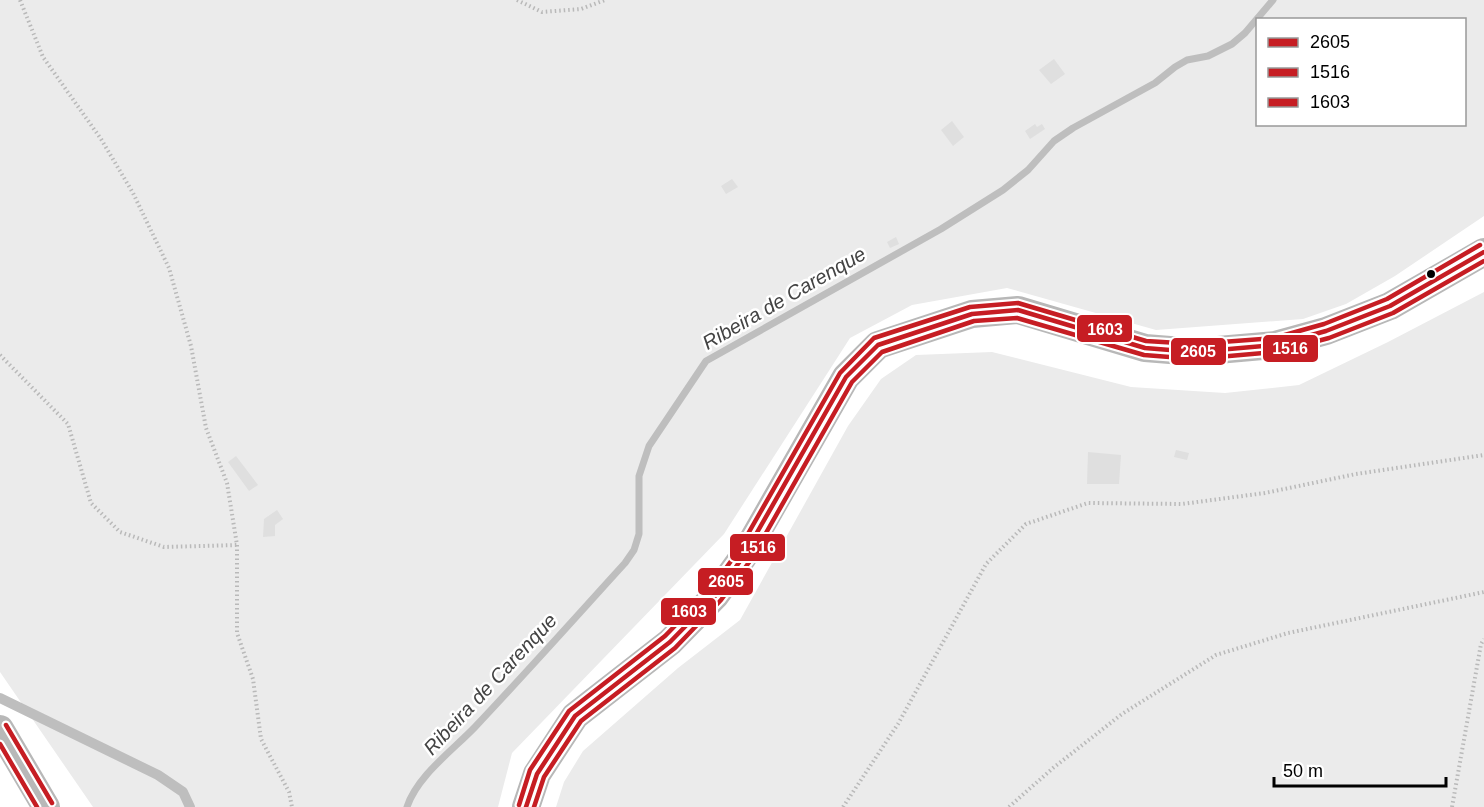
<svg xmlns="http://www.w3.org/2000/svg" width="1484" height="807" font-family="Arial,sans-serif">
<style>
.green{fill:#ebebeb;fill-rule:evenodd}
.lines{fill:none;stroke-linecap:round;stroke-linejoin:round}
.stream{stroke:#bebebe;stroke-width:7}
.building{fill:#dfdfdf}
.path{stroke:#b9b9b9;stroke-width:4;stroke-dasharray:1.5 3;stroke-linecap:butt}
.lane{stroke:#bebebe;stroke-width:10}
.secondary{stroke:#b8b8b8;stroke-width:28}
.bus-1-casing{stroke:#fff;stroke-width:9}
.bus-2-casing{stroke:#fff;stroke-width:9}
.bus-3-casing{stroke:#fff;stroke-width:9}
.bus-1{stroke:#c61d23;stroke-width:4.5}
.bus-2{stroke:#c61d23;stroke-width:4.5}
.bus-3{stroke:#c61d23;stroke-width:4.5}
.bus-dot{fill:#000;stroke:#fff;stroke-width:2}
.labels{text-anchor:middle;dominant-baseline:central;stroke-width:5;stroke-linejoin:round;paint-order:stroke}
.water-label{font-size:20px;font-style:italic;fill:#434343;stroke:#fff}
.line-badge{stroke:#fff;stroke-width:2}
.badge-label{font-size:16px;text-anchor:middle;font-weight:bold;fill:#fff}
</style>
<rect width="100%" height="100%" fill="#fff"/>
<path class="green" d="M0,0H1484V216L1395,276L1346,304L1303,319L1156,330L1007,288L912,305L850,338L724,534L512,753L498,807H93L0,672ZM1258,20H1464V124H1258Z
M1484,292V807H556L564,782L583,751L678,668L740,620L848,426L881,379L916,355L992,352L1131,387L1225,393L1299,385L1388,342Z"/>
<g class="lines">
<path class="stream" d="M407,807C417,776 453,750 475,727C526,673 575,618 625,563L634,550L639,534V476L649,446L706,361L941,229L1003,190L1028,170L1054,141L1073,128L1155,83L1175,67L1187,60L1208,56L1232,44L1245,33L1273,0"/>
</g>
<path class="building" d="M1054,59L1065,74L1051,84L1039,70Z
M952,121L964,137L953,146L941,130Z
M1035,124L1037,127L1042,124L1045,129L1030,139L1025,131Z
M732,179L738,187L726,194L721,186Z
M896,237L899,244L890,248L887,242Z
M1176,450L1189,453L1187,460L1174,457Z
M1088,452L1121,455L1119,484H1087Z
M236,456L258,485L249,491L228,462Z
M277,510L283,519L275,525V536L263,537L264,519Z"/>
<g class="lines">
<path class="path" d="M20,0L43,57L101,139L133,193L169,268L191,346L206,428L227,483L237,545V633L253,679L261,739L289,792L292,807
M517,0L542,12L581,9L605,0
M0,355L68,424L91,503L120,532L164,547L237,545
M843,807L898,724L986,564L1026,524L1088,503L1182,504L1265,493L1356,474L1484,455
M1009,807L1053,768L1122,714L1216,655L1288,633L1484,592
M1452,807L1481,644L1484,639"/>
<path class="lane" d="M0,698L158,775L183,792L190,807"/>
<path class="secondary" d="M0,729L46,807
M526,807L537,774L575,716L670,642L715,596L743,557L846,377L878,345L972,314L1018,310L1145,348L1195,352L1275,345L1326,331L1390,306L1484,252"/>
<defs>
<path id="bus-1" d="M526,807L537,774L575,716L670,642L715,596L743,557L846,377L878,345L972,314L1018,310L1145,348L1195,352L1275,345L1326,331L1390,306L1484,252"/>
<path id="bus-2" d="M0,744L37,807
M534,807L544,777L581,721L675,648L721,600L750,561L852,382L882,352L974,321L1017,318L1144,355L1195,359L1276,352L1329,338L1393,313L1484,261"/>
<path id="bus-3" d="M6,725L52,803
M519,805L530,770L569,711L665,636L709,591L737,553L840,373L874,338L970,307L1018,303L1146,341L1195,344L1274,338L1324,324L1387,299L1480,245"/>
</defs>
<use href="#bus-1" class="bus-1-casing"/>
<use href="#bus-2" class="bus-2-casing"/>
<use href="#bus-3" class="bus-3-casing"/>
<use href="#bus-1" class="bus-1"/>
<use href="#bus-2" class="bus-2"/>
<use href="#bus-3" class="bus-3"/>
</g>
<circle class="bus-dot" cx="1431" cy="274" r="5"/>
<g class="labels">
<g class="water-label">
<text transform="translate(784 298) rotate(-30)">Ribeira de Carenque</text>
<text transform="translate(490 684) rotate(-47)">Ribeira de Carenque</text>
</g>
</g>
<g class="line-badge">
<rect x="1076" y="314" width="57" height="29" rx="6" fill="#c61d23"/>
<rect x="1262" y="334" width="57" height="29" rx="6" fill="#c61d23"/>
<rect x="1170" y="337" width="57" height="29" rx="6" fill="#c61d23"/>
<rect x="729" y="533" width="57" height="29" rx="6" fill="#c61d23"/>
<rect x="697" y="567" width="57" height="29" rx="6" fill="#c61d23"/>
<rect x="660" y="597" width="57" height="29" rx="6" fill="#c61d23"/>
</g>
<g class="badge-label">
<text x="1105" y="335">1603</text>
<text x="1290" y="354">1516</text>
<text x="1198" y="357">2605</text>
<text x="758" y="553">1516</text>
<text x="726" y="587">2605</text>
<text x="689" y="617">1603</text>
</g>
<rect x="1256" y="18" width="210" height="108" fill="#ffffff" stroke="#999999" stroke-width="1.5"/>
<rect x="1268" y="38" width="30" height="9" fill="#c61d23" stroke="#999999" stroke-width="1.5"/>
<text x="1310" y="48" font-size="18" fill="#000000">2605</text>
<rect x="1268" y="68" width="30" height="9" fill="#c61d23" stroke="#999999" stroke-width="1.5"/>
<text x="1310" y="78" font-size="18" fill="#000000">1516</text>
<rect x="1268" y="98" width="30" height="9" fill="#c61d23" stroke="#999999" stroke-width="1.5"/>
<text x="1310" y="108" font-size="18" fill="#000000">1603</text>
<path d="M1274 777v9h172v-9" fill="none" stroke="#000000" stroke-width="3"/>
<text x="1283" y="777" font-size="18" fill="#000000" stroke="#ffffff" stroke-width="4.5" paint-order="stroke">50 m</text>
</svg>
